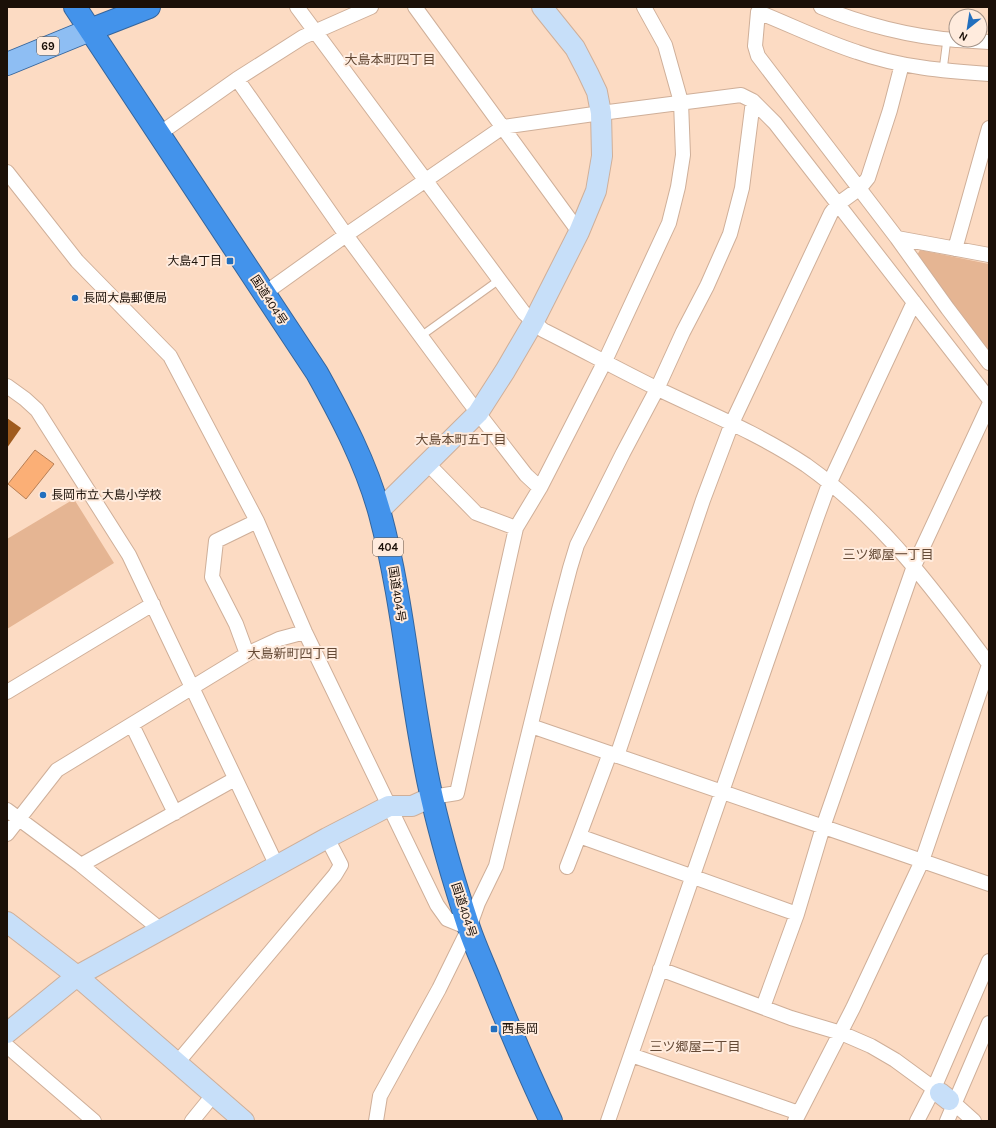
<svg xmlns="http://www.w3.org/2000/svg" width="996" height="1128" font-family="Karla,'Noto Sans JP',sans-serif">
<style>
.green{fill:#e5b593}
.water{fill:#fbaf76;stroke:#b87f55}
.building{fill:#9f5b1e}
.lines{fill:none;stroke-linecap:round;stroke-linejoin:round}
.lane-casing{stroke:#cfaf99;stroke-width:9}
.street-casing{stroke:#cfaf99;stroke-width:16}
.secondary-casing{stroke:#cfaf99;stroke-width:22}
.primary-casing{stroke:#35659c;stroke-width:24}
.highway-casing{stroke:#35659c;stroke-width:24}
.lane{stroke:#fff;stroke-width:7}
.street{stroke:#fff;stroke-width:14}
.secondary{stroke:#c7dff9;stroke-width:20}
.primary{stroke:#8ebef3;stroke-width:22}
.highway{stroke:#4393eb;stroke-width:22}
.poi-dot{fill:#226fbe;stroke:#ffebdd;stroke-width:1.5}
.labels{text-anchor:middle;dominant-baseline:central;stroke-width:4;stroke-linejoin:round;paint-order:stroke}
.shield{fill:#ffebdd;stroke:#5f5248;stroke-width:1}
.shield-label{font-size:11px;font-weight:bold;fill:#1b1008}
.poi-label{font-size:12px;fill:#1b1008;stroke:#ffebdd;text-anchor:start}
.street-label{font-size:12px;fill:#1b1008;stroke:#ffebdd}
.neighbourhood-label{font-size:13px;fill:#654a36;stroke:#ffebdd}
</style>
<rect width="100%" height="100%" fill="#fcdbc3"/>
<path class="green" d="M920,250L989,264V352L916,257Z
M74,499L114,563L7,629V539Z"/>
<path class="water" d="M35,450L54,464L26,499L8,484Z"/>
<path class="building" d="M7,418L21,428L7,448Z"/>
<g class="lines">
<defs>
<path id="lane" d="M943,70L947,39
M421,336L499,280"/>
<path id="street" d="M297,7L524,313L543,330C581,349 619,370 658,389C708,413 760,434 806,465C881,518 935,591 989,664
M415,7L579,232
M821,7C861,24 912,37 956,40
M958,40L989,42
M989,74C945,71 899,67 857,52C823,41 791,25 758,12L755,46L758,56L897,238L989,255
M237,79L346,235L468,400L526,475L540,488
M159,134L237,79L303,37L371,7
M7,172L77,261L170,356L257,521L305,632L437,905L447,919L469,928
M897,238L948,309L989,363
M955,249L989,128
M265,293L346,235L503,127L601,113L741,95L753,101L775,123L989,399
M7,386L25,399L37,410L129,555L277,866
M428,464L476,513L516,528
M247,654L236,624L212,577L216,541L257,521
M7,692L153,604
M132,725L175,813
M531,726L989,884
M617,756L703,500L732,423L831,213L838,204L860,188L868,178L890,110L902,64
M432,797L457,793L516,528L540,488L605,361L669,223L678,187L683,155L681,102L665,45L644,7
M7,810L81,865L161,930
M7,834L57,770L247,654L279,639L305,632
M579,836L797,914
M81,865L235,779
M567,867L579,836L610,753
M660,969L791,1018L841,1033L871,1046L895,1060L940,1093
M763,1007L797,914L823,827L914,566L989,405
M7,1046L94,1121
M631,1055L799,1113
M177,1063L335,875L341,865L327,838
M949,1100L955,1104L974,1121
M192,1121L214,1094
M376,1121L380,1096L439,989L469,928L478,903L496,866L559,610L570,568L577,545L623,453L657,389L683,332L707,286L730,234L742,188L753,101
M608,1121L817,517L829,484L914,302
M795,1121L853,1008L922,861L989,665
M917,1121L934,1088L989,961
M947,1121L989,1023"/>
<path id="secondary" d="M379,511L478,413L505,371L533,323L579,232L596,191L602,156L601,113L597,92L588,73L575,48L542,7
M7,922L77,976L244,1121
M7,1033L77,976L327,838L389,806H412L432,797
M940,1093L949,1100"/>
<path id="primary" d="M7,64L90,30"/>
<path id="highway" d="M75,7L317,373C342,418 366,463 380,514C405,607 410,704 432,798C442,842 455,885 469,928C475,946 484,965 491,983C510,1030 529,1075 551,1121
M90,30L149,7"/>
</defs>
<use href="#lane" class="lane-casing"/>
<use href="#street" class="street-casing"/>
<use href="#secondary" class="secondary-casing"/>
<use href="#primary" class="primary-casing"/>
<use href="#highway" class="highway-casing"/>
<use href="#lane" class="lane"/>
<use href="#street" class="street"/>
<use href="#secondary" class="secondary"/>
<use href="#primary" class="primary"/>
<use href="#highway" class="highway"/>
</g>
<g class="poi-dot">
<rect x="226" y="257" width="8" height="8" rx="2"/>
<circle cx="75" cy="298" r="4"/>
<circle cx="43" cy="495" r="4"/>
<rect x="490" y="1025" width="8" height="8" rx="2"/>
</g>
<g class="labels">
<g class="shield">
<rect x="37" y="37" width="22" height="18" rx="3"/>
<rect x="373" y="538" width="30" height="18" rx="3"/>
</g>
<g class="shield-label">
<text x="48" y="46">69</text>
<text x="388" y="547">404</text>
</g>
<g class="poi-label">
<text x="222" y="261" text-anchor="end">大島4丁目</text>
<text x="83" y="298">長岡大島郵便局</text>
<text x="51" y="495">長岡市立 大島小学校</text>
<text x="502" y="1029">西長岡</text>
</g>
<g class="street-label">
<text transform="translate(269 300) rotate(57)">国道404号</text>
<text transform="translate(397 594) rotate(81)">国道404号</text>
<text transform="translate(464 910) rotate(72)">国道404号</text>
</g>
<g class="neighbourhood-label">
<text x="390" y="59">大島本町四丁目</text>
<text x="461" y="439">大島本町五丁目</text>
<text x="888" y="554">三ツ郷屋一丁目</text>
<text x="293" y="653">大島新町四丁目</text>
<text x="695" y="1046">三ツ郷屋二丁目</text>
</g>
</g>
<rect width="996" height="1128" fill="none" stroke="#1b1008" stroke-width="16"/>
<g transform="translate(968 28) rotate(210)"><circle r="19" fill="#ffebdd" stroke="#a49388"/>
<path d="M0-3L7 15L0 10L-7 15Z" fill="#226fbe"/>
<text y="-6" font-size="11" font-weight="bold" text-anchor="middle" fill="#1b1008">N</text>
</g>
</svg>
